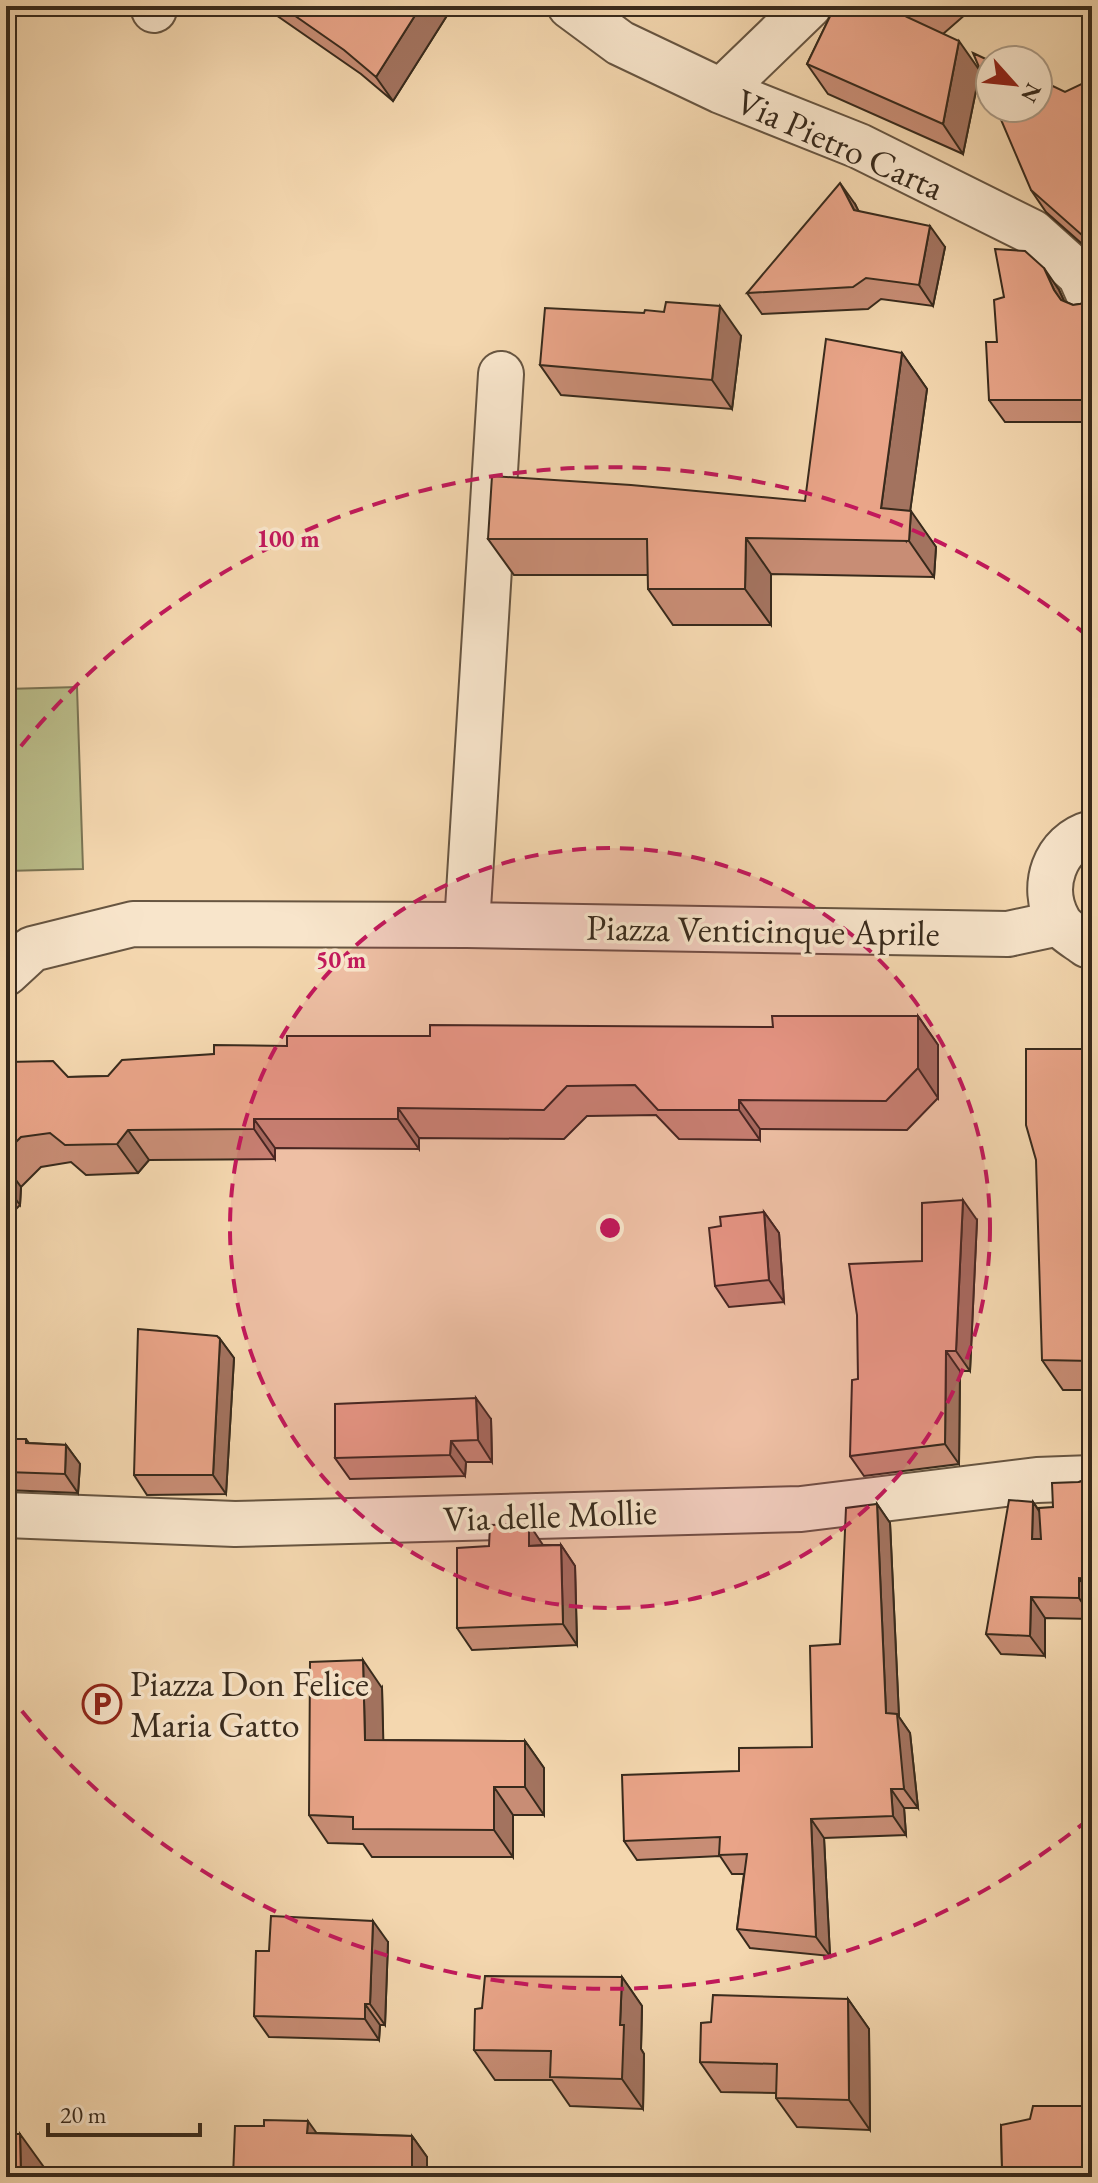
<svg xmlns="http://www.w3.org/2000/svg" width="1098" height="2183" font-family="'EB Garamond',serif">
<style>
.green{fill:#bbbe8b;stroke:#7a7454;stroke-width:2}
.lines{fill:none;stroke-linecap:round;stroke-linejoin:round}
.minor-casing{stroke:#675541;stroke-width:48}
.minor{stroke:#f8e5cb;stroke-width:44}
.wall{fill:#c88d75;stroke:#382a1c;stroke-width:2}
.shaded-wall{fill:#a3735f;stroke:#382a1c;stroke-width:2}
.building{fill:#e9a488;stroke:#382a1c;stroke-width:2}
.ring{fill:none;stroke:#c2185b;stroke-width:4;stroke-dasharray:14 10}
.labels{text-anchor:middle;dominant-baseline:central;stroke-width:7;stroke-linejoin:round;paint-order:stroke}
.street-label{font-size:36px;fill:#382a1c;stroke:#f8e5cb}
.poi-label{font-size:36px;fill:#382a1c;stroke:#f8e5cb;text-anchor:start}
.centre{fill:#c2185b;stroke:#f8e5cb;stroke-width:4}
.ring-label{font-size:24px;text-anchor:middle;font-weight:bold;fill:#c2185b;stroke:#f8e5cb;stroke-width:7;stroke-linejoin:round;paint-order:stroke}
</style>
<rect width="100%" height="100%" fill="#f4d7af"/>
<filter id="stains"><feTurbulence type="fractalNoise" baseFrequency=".0025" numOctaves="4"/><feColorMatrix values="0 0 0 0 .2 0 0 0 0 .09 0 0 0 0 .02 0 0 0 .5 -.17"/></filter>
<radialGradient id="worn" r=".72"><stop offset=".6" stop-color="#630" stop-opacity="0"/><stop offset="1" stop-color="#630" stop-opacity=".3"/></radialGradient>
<path class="green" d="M77,687L83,869L6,871V689Z"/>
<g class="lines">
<defs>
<path id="minor" d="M570,6L620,43L721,91L859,146L1032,232L1080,275L1092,302
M154,10L155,6
M721,91L809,6
M1092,833C1054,843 1040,887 1058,920C1063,930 1078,938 1087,945H1092
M467,925L501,374
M6,973L32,949L133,924L467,925L1008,934L1059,923
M6,1515L235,1524L801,1509L1037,1480L1092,1478"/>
</defs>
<use href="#minor" class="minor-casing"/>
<use href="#minor" class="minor"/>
</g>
<path class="wall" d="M263,6H453L393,101L361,74Z
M835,6H975L943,34L980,71L963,154L828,94L807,64Z
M1038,108L1089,250L1046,212L1031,190Z
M855,204L858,211L945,247L933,306L881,299L868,309L762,314L747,293Z
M1059,290L1064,301L1073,305L1086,303L1092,298V422H1005L989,400L997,342Z
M741,336L732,409L561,395L540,365Z
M902,353L927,389L910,511L936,547L934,577L771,574V625H673L648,589V575H514L488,539L805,501Z
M918,1016L938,1045V1098L907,1130L760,1129V1140L679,1139L656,1115L587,1116L564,1139L419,1138V1149L275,1148V1159L149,1160L138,1173L86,1175L71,1162L41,1167L21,1187L20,1205L6,1219V1063L68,1077L108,1076L214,1054L287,1046L430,1036L773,1027Z
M1092,1049V1390H1063L1042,1360Z
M764,1212L779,1233L784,1302L729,1307L715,1286L721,1226Z
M977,1220L970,1371H960L959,1464L864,1476L850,1456L922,1261Z
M220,1339L234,1358L226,1494L147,1495L134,1475Z
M491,1419L492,1462H466L465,1476L350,1479L335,1458Z
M6,1439H26L29,1443L66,1445L80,1464L78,1493L6,1490Z
M1092,1478V1619L1045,1618V1656L1001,1654L986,1634L1033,1502L1040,1512L1053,1507L1079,1482Z
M877,1504L890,1523L899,1717L910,1733L918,1808H904L906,1835L824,1838L830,1956L750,1948L737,1929L744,1874H732L720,1856L637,1860L624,1841L812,1747Z
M543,1545H561L575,1566L577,1645L472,1650L457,1628Z
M382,1688L383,1740L525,1741L544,1768V1815H513V1857H372L363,1844L328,1843L309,1815Z
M388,1942L385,2025H380L379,2040L269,2037L254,2016L269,1951Z
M622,1977L642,2006L641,2049L644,2054L643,2109L570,2106L552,2080H495L474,2050Z
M848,1999L869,2029L870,2130L797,2127L776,2098V2093L721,2092L700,2062L711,2022Z
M1001,2125L1092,2177H1008L1002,2168Z
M316,2133L412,2136L427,2157V2177H233Z"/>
<path class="shaded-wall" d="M421,6H453L393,101L376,77Z
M959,41L980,71L963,154L943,124Z
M840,183L855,204L869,231L854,210Z
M930,226L945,247L933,306L919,285Z
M1044,268L1059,290L1069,312L1054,290Z
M720,306L741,336L732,409L712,380Z
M902,353L927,389L906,541L881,508Z
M911,511L936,547L934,577L909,541Z
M746,538L771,574V625L745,589Z
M918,1016L938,1045V1098L918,1068Z
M739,1100L760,1129V1140L739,1110Z
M398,1108L419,1138V1149L398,1119Z
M254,1119L275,1148V1159L254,1129Z
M128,1130L149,1160L138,1173L117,1144Z
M6,1166L21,1187L20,1205L6,1186Z
M963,1200L977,1220L970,1371L956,1351Z
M764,1212L779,1233L784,1302L769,1280Z
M220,1339L234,1358L226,1494L213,1475Z
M946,1351L960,1371L959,1464L945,1444Z
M476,1398L491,1419L492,1462L478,1440Z
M451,1441L466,1462L465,1476L450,1455Z
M66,1445L80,1464L78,1493L65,1474Z
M1033,1502L1047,1523V1559L1032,1539Z
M877,1504L890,1523L899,1717L910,1733L918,1808L904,1789L886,1713Z
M529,1524L543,1545L529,1546Z
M561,1545L575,1566L577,1645L563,1624Z
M1079,1578L1092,1597V1617L1079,1598Z
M1031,1597L1045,1618V1656L1030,1636Z
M363,1660L382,1688L384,1767L365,1740Z
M525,1741L544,1768V1815L525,1787Z
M494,1787L513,1815V1857L494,1830Z
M891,1789L904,1808L906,1835L893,1816Z
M811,1819L824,1838L830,1956L816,1937Z
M373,1921L388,1942L385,2025L370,2004Z
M622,1977L642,2006L641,2049L644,2054L643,2109L622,2079L620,2025Z
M848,1999L869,2029L870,2130L849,2100Z
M365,2004L380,2025L379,2040L365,2019Z
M308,2121L323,2142L307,2133Z
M20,2134L46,2170V2177H21Z
M412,2136L427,2157V2177H417L412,2170Z"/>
<path class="building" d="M281,6H421L376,77L344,50Z
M835,6H920L907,17L959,41L943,124L807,64Z
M973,53L990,61V93Z
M1038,79L1065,92L1092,79V255L1082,235L1031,190L996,108H1038Z
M840,183L854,210L930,226L919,285L866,278L853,287L747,293Z
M995,249L1025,251L1044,268L1054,290L1061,300L1073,305L1086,303L1092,298V400H989L986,342H997L994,300L1004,297Z
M666,302L720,306L712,380L540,365L545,308L644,313L645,310L664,312Z
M826,339L902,353L881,508L911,511L909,541L746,538L745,589H648L647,539H488L492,476L631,485L805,501Z
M772,1016H918V1068L886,1101L739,1100V1110H658L635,1085L567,1086L544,1110L398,1108V1119H254V1129L128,1130L117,1144L65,1145L50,1133L21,1137L6,1152V1063L8,1062L53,1061L68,1077L108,1076L122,1060L214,1054V1045L287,1046V1036H430V1025L773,1027Z
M1026,1049H1092V1361L1042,1360L1036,1160L1026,1125Z
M963,1200L956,1351H946L945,1444L850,1456L852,1380L858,1379L857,1315L849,1264L922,1261V1203Z
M764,1212L769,1280L715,1286L709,1228L721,1226L720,1217Z
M138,1329L217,1336L220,1339L213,1475H134Z
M476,1398L478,1440L451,1441L450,1455L335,1458V1404Z
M6,1439H26V1443L66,1445L65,1474L6,1472Z
M1091,1478L1092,1579L1079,1578V1598L1031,1597L1030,1636L986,1634L1009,1500L1033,1502L1032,1539H1041L1039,1508L1053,1507L1052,1483L1079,1482Z
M877,1504L886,1713L897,1714L904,1789H891L893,1816L811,1819L816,1937L737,1929L747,1854L719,1855L720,1837L624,1841L622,1775L739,1771V1748L812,1747L810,1646L840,1644L846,1508Z
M529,1524V1546L561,1545L563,1624L457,1628V1548L489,1546L490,1525Z
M363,1660L365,1740L525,1741V1787H494V1830L353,1829V1817L309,1815L310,1662Z
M271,1916L373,1921L370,2004H365V2019L254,2016L256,1951H269Z
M485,1976L622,1977L620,2025H624L622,2079L550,2077L551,2051L474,2050L475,2009L482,2008Z
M713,1995L848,1999L849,2100L776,2098L777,2064L700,2062L701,2023L711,2022Z
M1033,2106H1092V2177H1018L1016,2169L1002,2168L1001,2125L1030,2119Z
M264,2120L308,2121L307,2133L412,2136V2170L332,2171V2177H233L235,2126H264Z
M6,2134H20L21,2177H6Z"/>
<circle cx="610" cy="1228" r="380" fill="#c2185b" fill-opacity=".12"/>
<g class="ring">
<circle cx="610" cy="1228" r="380"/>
<path d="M1089 1819A761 761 0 0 1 6 1691M6 765A761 761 0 0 1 1089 637"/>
</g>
<defs>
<symbol id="parking-ring" viewBox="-11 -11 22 22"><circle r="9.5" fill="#f8e5cb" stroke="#8f2418" stroke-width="1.5"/><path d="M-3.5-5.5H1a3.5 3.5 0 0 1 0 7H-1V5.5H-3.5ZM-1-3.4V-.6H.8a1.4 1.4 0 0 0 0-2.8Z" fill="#8f2418"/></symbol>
</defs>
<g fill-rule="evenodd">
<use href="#parking-ring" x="80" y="1682" width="44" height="44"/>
</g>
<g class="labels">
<g class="street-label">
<text transform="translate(840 144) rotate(24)">Via Pietro Carta</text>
<text transform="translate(763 930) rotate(1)">Piazza Venticinque Aprile</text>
<text transform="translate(550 1515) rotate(-2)">Via delle Mollie</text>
</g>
<g class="poi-label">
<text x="130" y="1683">Piazza Don Felice<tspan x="130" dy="41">Maria Gatto</tspan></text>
</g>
</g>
<circle cx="610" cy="1228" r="12" class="centre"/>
<g class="ring-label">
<text x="288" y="547">100 m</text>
<text x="341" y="968">50 m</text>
</g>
<rect width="1098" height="2183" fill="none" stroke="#f4d7af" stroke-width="32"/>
<rect x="8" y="8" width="1082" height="2167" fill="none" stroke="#382a1c" stroke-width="4"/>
<rect x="16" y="16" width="1066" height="2151" fill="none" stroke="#382a1c" stroke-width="2"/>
<g transform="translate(1014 84) rotate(117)"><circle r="38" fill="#f8e5cb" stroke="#ab9a85" stroke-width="2"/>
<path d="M0-6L14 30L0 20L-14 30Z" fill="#8f2418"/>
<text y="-12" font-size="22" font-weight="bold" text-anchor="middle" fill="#382a1c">N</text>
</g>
<path d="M48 2123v12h152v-12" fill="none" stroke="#382a1c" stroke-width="4"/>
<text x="60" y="2123" font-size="24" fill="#382a1c" stroke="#f8e5cb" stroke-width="6" paint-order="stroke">20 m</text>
<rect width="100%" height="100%" filter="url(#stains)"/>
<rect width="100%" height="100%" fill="url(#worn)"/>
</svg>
